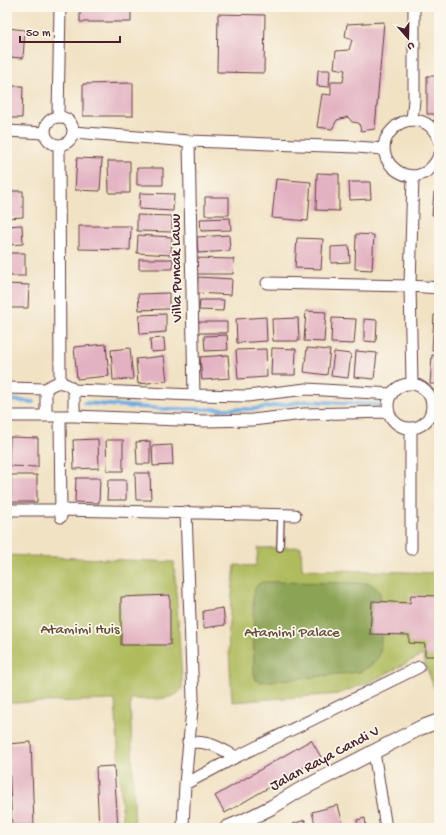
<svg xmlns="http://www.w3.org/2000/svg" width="446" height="835" font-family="'Gochi Hand',sans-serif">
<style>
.green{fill:#afbb5d;stroke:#7c6d44}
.forest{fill:#8ba354;stroke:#6a6140}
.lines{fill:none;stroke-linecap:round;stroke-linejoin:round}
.stream{stroke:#6eace0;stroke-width:4}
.building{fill:#e3b2c2}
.service-casing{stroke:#633c42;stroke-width:8}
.minor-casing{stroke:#633c42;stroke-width:13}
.tertiary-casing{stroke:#633c42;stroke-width:16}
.service{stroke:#fff;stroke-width:5.5}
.minor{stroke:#fff;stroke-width:11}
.tertiary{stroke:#fff;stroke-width:14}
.labels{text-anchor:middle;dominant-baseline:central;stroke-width:3.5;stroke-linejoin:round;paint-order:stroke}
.street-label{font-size:15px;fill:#4a1f2b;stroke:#fbf7ec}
.park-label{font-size:15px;fill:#684e3a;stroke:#fbf7ec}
</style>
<rect width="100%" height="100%" fill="#fbf7ec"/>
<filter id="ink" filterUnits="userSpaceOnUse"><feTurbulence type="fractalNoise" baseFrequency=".025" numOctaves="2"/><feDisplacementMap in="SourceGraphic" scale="8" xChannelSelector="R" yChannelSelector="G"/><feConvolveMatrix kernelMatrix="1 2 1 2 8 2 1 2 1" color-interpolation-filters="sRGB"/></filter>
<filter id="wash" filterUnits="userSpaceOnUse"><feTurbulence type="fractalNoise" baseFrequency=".012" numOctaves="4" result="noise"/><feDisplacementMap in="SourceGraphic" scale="16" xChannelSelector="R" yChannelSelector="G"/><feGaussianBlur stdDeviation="0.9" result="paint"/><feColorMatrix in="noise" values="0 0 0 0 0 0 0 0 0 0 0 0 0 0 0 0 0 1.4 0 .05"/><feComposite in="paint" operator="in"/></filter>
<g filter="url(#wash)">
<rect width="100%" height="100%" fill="#f1e2c4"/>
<path class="green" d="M301,547L302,569L439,573V701L422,655L368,683L338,694L232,702L228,633L235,565L256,566L258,548Z
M7,555L174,562L182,680C182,684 183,687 181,690C173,702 143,699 130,699L135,828H123L115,700L7,703Z"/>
<path class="forest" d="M262,582L369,583L375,587L380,593C380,604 383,648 379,656C375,663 367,668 360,672L261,682L256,680L254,673L253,596L256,586Z"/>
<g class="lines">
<path class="stream" d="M7,400L33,402
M84,403L164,409H254L307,401L380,405"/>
</g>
<g id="blocks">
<path class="building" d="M80,7H131V22H80Z
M218,14L265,15L264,73L217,72Z
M384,22L375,129L361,131L359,123L352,122L348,117L337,120L332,129L317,127L322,94L331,95V82H343L345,70L334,68L336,51L349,50L352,40L345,37L347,24Z
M7,28L25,30L23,58L7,57Z
M318,70H330L329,87L317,86Z
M427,76H439V131L429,125L437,117L433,114H427Z
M133,83V116H83V84Z
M7,86H23L22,118H7Z
M77,158L102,159L100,191L75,190Z
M108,161H130V193H109Z
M137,168H163V185H137Z
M317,173L339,174V211L316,210Z
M276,179L311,182L308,221L272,218Z
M349,182H370L371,199L350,200Z
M7,191H23V217L7,218Z
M434,192H439V215H432Z
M140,193L174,194L173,211L139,209Z
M205,197H229V215H205Z
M137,215L172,216V232L137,231Z
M230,218L231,230L201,231L200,219Z
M22,225L23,244L7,245V226Z
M79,226H131L130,250L79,249Z
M356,234L374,235L372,270L355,269Z
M138,235L172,237L171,255L137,253Z
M229,235L230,251L198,253L197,237Z
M297,238L323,239L321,269L295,268Z
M349,246L350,262L331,263V247Z
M7,253H25V276H7Z
M195,258L234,259L233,274H194Z
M139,259H173V269H139Z
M198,277L232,279L231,295L197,293Z
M7,284L29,285L28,308H7Z
M169,293V309L139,310L138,294Z
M200,300H224L223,311L199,310Z
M306,311L326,312L324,342L304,341Z
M166,314V332L140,334L139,315Z
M434,315H439V350H432Z
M266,317L267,341L237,343L236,319Z
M298,318L299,341H273L272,319Z
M332,318L356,319L354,344L331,343Z
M364,319L377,320L376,342L364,341Z
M194,322H227V333H193Z
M227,335L228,350L205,351L204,336Z
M164,338L165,351L151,352L150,339Z
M106,344L109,376L77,379L74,347Z
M130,348L133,379L113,380L111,350Z
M272,348L296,349L295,375H271Z
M307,348L330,350L327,375L304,372Z
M266,349L267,377L238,379L236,350Z
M356,351L377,353L374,379L354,377Z
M334,352L351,354L348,378L331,376Z
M228,355L230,378L202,380L200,357Z
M432,355L439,356V384H430Z
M164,356L167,381L138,384L136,359Z
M10,437L38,438V467L9,466Z
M98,439L99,468L74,469L73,440Z
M106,440H123V471H107Z
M150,441V464H137L136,442Z
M172,445L173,465L153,466L152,446Z
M135,473H150L151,500H136Z
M7,474H9L11,497H7Z
M11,475H37V502H11Z
M76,478H100L99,503L75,502Z
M108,480H126V500H107Z
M170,595V645H121V597Z
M411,595L439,596V656H425V644L409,643V635L370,634L372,601L410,603Z
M223,608L225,625L204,628L203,611Z
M311,740L321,757L225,813L215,796Z
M31,742L34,825H12L8,744Z
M114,766L118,828H99L96,767Z
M338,805L344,828H316L312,812Z
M365,818L366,827L358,828L357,820Z
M305,820L308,828H294L293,824Z"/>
</g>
</g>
<g filter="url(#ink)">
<use href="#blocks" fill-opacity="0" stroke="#633c42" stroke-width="1"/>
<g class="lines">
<defs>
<path id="service" d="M280,548L281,515"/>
<path id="minor" d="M58,116L60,7
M45 131a14 14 0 1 1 28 0a14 14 0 1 1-28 0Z
M412,120L414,100V7
M7,131L44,133
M73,132L189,141L356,147L384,149
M439,140C434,128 427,121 414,120C405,120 397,124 392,130C364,159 418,201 439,156
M189,141L194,395
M59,145L60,382
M267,283L410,286L439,288
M412,384L410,286L413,176
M388 406a22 22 0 1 1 44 0a22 22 0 1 1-44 0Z
M7,388L46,389
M74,390L194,395L247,396L306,389L392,394
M7,416H74V390C64,381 57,380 46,389V416
M60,416L61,517
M74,416L205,421L252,420L304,414L389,412
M411,428V549
M7,510H61L295,515
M188,742C210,741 218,747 236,757
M374,752L386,828
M185,784L236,757L419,667
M183,825L185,784L193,699L186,513"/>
<path id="tertiary" d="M227,828L244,821L272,807L298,791L420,728L439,721"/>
</defs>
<use href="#service" class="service-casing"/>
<use href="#minor" class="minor-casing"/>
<use href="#tertiary" class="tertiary-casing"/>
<use href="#service" class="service"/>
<use href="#minor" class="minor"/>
<use href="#tertiary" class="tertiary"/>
</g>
</g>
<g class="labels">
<g class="street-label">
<text transform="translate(177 268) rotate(-91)">Villa Puncak Lawu</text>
<text transform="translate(325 759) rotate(-28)">Jalan Raya Candi V</text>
</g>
<g class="park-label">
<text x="80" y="630">Atamimi Huis</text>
<text x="292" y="633">Atamimi Palace</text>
</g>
</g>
<rect width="446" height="835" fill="none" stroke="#fbf7ec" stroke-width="24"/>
<g transform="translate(408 38) rotate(160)" stroke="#fbf7ec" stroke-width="3" paint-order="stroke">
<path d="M0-3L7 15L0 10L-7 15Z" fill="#4a1f2b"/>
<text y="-6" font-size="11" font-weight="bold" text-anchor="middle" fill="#4a1f2b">U</text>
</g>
<path d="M20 36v6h100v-6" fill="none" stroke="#4a1f2b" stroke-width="2"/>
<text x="26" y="36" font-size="12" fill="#4a1f2b" stroke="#fbf7ec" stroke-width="3" paint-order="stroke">50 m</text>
</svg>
